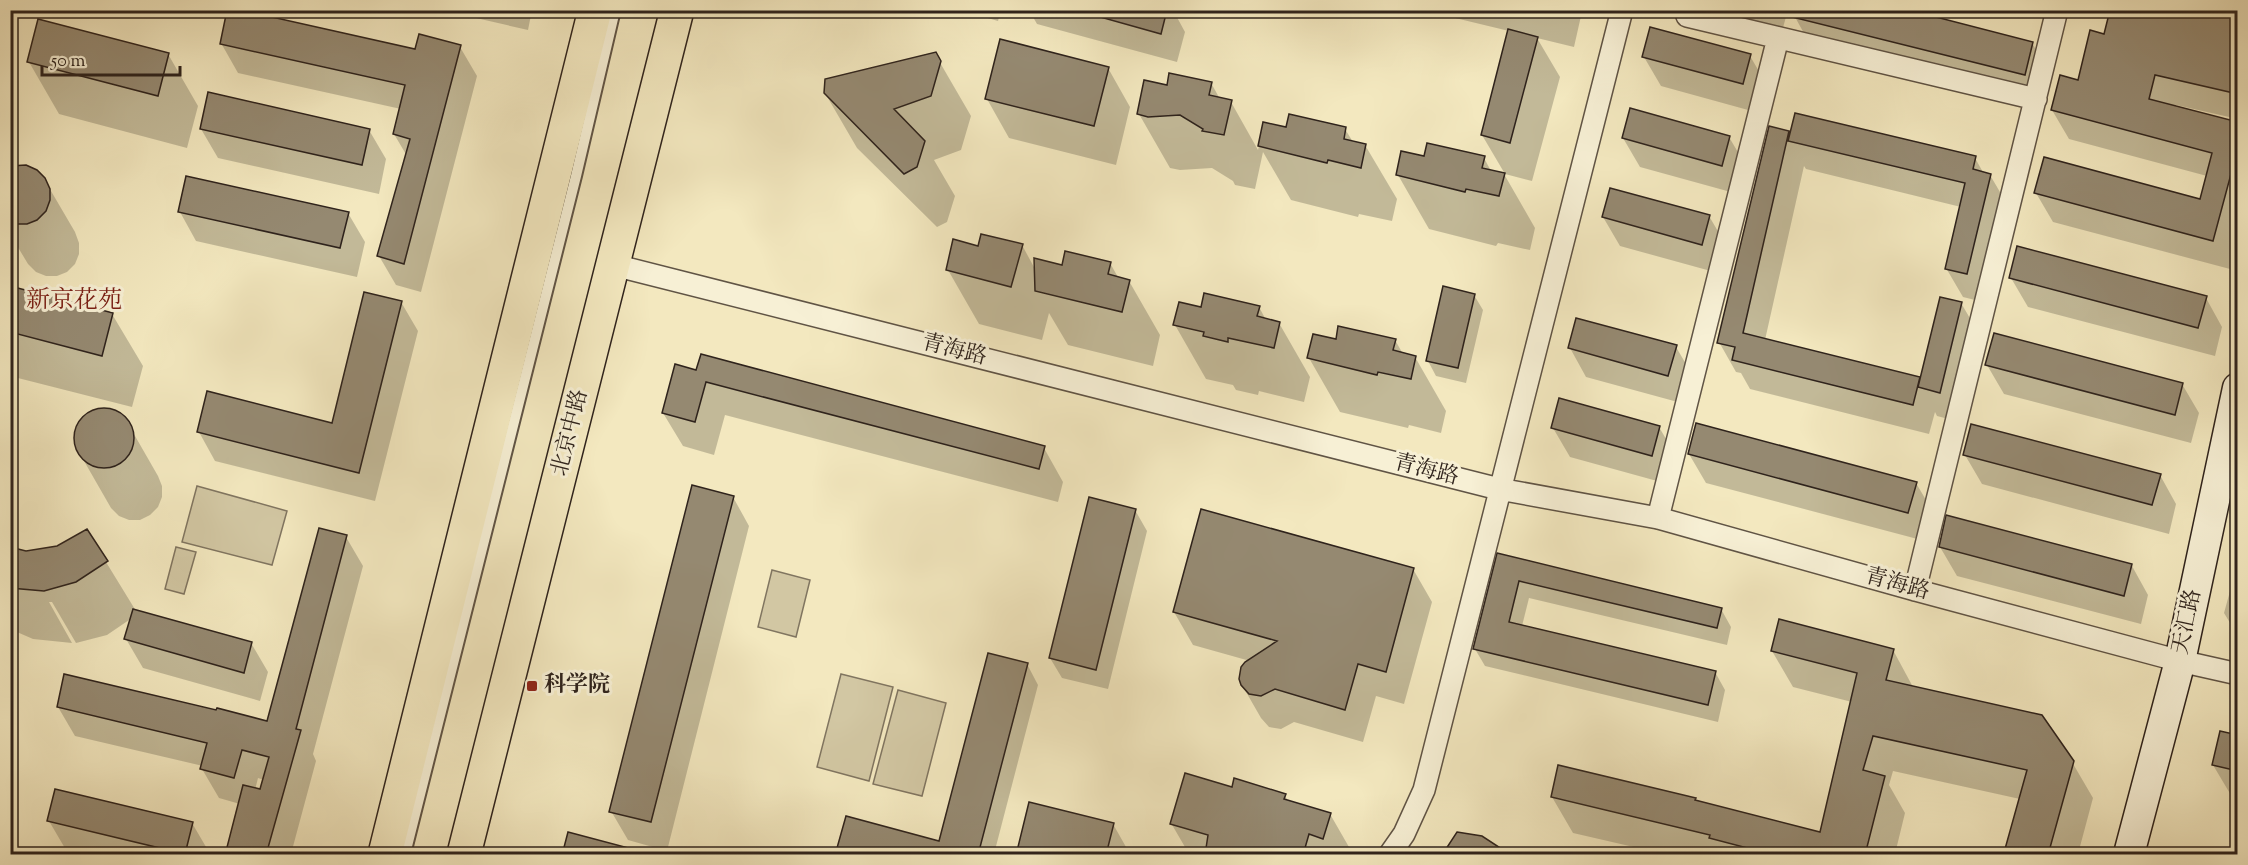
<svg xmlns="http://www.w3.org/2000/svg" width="2248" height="865" font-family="'Sorts Mill Goudy','Noto Serif SC',serif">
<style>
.green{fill:#d2c7a3;stroke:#807560;stroke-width:1.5}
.shadow{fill:#0003;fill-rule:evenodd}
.building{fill:#958971;stroke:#2f231c;stroke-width:1.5}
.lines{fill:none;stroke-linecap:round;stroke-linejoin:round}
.lane-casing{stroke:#605445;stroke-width:14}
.street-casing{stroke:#605445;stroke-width:24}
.secondary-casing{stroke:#2f231c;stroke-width:33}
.primary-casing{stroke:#2f231c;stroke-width:36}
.lane{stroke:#f7f0d5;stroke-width:10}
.street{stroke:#f7f0d5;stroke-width:21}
.secondary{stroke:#f7f0d5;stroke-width:30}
.primary{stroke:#f3e8bf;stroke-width:33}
.poi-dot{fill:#8f2418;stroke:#f7f0d5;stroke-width:2}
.labels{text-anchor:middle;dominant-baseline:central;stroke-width:6;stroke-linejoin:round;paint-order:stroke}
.street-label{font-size:22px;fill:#2f231c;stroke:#f7f0d5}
.poi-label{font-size:22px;font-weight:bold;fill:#2f231c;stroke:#f7f0d5;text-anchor:start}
.neighbourhood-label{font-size:24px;fill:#7a1f14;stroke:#f7f0d5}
</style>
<rect width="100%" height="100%" fill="#f3e8bf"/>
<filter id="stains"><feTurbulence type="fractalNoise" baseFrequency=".00333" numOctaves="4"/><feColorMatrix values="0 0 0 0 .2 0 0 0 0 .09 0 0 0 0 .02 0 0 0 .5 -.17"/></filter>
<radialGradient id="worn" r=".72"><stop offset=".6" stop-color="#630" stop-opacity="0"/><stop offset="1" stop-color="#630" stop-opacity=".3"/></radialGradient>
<path class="green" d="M197,486L287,511L272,565L182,542Z
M176,547L196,552L184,594L165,589Z
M772,570L810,580L796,637L758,627Z
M841,674L893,687L869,781L817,767Z
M898,690L946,703L922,796L873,784Z"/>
<path class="shadow" d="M471,10H532L528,30L476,18Z
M960,10H1001L998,21Z
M1029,10H1173L1185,32L1177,62L1037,24Z
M1422,10H1578L1581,16L1574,47L1537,38L1560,77L1532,181L1505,174L1482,135L1509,31Z
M1681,10H1760L1771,13V10H1788L1780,38Z
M2056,10H2083L2081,17Z
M2105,10H2238V119L2176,105V108L2238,124V239L2230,269L2053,222L2036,193L2201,200L2207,176L2069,139L2052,110L2079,82L2106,36L2111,12Z
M1795,17L2032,43L2049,72L2041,104L1811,46Z
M221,43L416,51L460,47L477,76L421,292L396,285L379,256L407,156L394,134L401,109L238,73Z
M168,54L198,106L187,148L59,114L29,62Z
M935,54L971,116L961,150L934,160L955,196L947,222L937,227L857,148L825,93Z
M1750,56L1767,85L1759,113L1661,86L1644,57Z
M1108,68L1130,107L1116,165L1009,138L987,99Z
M1211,83L1220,99L1231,102L1258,150L1264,124L1287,129H1345L1353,142L1365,145L1397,199L1392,221L1359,214L1358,217L1291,200L1263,152L1255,189L1235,185L1233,181L1212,168L1180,170L1170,168L1139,114L1168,87Z
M201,129L369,130L386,159L379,194L218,158Z
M1788,132L1790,135L1975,158L1984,174L1990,175L2007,204L1983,302L1963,297L1946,268L1961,207L1806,169L1804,166L1765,340L1919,378L1921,382L1961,303L1978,332L1956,421L1937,416L1935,412L1929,434L1750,389L1741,373L1736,372L1719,342Z
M1729,137L1746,166L1738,194L1640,167L1623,138Z
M1425,158H1484L1491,171L1504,174L1535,228L1530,250L1498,243L1496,246L1429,229L1398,175Z
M10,169L44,179L75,232L79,243V254L75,264L67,272L57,276H46L36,272L28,264L10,234Z
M180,212L348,213L365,242L357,277L196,241Z
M1709,216L1726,245L1718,273L1620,246L1603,217Z
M1022,245L1035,269L1110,263L1119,279L1129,281L1160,335L1153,366L1068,345L1049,313L1042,340L979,324L948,270L979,247Z
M2011,278L2206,298L2222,327L2215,356L2028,307Z
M10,288L112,314L143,366L132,407L10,376Z
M1474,295L1483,310L1466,383L1436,376L1428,361Z
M401,302L418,331L375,501L215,461L199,432L333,425Z
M1259,307L1266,320L1279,323L1310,377L1304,402L1259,391L1258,395L1236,390L1233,385L1206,379L1175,325L1202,309Z
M1395,340L1403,354L1415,357L1446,411L1441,433L1409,425L1408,428L1340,412L1309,358L1337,341Z
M1676,347L1693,376L1685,404L1586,377L1570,348Z
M1987,365L2182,384L2199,413L2191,443L2004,394Z
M676,366L1044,448L1063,482L1058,502L725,415L714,455L683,446L663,413Z
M98,410H109L119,414L127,422L158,476L162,486V497L158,507L150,515L140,520H129L119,516L111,508L80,454L76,444V433L80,423L87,415Z
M1659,427L1676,456L1668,484L1570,457L1553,428Z
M1689,454L1916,483L1933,512L1925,541L1706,483Z
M1965,455L2160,475L2176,504L2169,534L1982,484Z
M733,497L749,526L667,851L628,840L611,811Z
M1135,510L1147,531L1108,689L1062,678L1050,658Z
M87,531L136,611L251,643L268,672L260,701L143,668L126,639L132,618L107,635L76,643L52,602H49L72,643L33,639L10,629V549L26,553L58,547Z
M346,537L363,566L313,754L316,761L291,854H226L240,804L219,798L202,769L203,766L75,736L58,707L268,723ZM258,778L264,780L261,791L255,790Z
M1940,547L2132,566L2148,595L2141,624L1957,576Z
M1498,555L1721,609L1731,627L1727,645L1529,598L1522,626L1715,672L1725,690L1718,722L1485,666L1475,649Z
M1413,569L1432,602L1404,704L1376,696L1363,742L1294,722L1281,729L1269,727L1261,718L1242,685L1250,661L1193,645L1174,612Z
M2232,584L2238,585V636L2224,613Z
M1893,650L1913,687L2072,762L2093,798L2078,854H2010L2007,848L2020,799L1893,771L1889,785L1905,813L1895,854H1664L1573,833L1552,797L1695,799L1696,801L1821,833L1852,702L1793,687L1772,651Z
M1027,664L1038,685L994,854H837L940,843Z
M2238,737V807L2213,765Z
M1233,789L1285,795L1288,802L1330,814L1353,854H1189L1171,823Z
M49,821L192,823L209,852L208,854H84L66,850Z
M1113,824L1130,854H1021L1019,851Z"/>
<path class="building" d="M227,10H241L415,49L419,34L461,45L404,264L377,256L410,139L393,134L405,85L220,44Z
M1093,10H1167L1161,34L1093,15Z
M1789,10H1909L2033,42L2025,75L1788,16Z
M2110,10H2238V94L2155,75L2149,99L2238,122V148L2213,241L2034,193L2044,157L2200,199L2212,153L2051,110L2060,75L2078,80L2090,30L2104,34Z
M38,19L169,53L158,96L27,62Z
M1650,27L1751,54L1743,84L1642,57Z
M1508,29L1538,37L1510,143L1481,135Z
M1000,39L1109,67L1094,126L985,99Z
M936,52L941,61L931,96L894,109L925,141L917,167L904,174L824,93L825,79Z
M1169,73L1212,82L1209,95L1232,100L1224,135L1202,131L1203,129L1180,115L1148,117L1137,114L1144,80L1167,85Z
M208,92L370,129L362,165L200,129Z
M1630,108L1730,136L1722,166L1622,138Z
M1795,113L1976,156L1973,169L1991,174L1967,274L1945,269L1965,183L1788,141Z
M1289,114L1346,127L1344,139L1366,144L1361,168L1328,160L1327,163L1258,146L1263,122L1286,127Z
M1769,126L1789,131L1743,333L1920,377L1913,405L1732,360L1735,347L1717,343Z
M1427,143L1485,156L1482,168L1505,173L1499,196L1466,189L1465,192L1396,175L1401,151L1424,156Z
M26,165L37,170L45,178L50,189V200L46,211L37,220L27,224H10V166Z
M186,176L349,212L340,248L178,212Z
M1610,188L1710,215L1702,245L1602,217Z
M981,234L1023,244L1011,287L946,270L953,239L978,246Z
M2017,246L2207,296L2198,328L2009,278Z
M1065,251L1111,262L1108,274L1130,280L1122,312L1035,291L1034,258L1062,265Z
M10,286L113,313L102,356L10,332Z
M1443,286L1475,294L1458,368L1426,361Z
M364,292L402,301L359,473L197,432L207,391L332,423Z
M1204,293L1260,306L1257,316L1280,322L1274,348L1228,338V342L1203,336L1204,332L1173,325L1179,302L1201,307Z
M1940,297L1962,302L1940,393L1918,387Z
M1576,318L1677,345L1668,376L1568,348Z
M1338,326L1396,339L1393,350L1416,356L1411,379L1378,372L1377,375L1307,358L1313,334L1336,339Z
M1994,333L2183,383L2175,415L1985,365Z
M701,354L1045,446L1039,469L706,382L695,422L662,413L675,364L696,370Z
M1559,398L1660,426L1652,456L1551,428Z
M74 438a30 30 0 1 1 60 0a30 30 0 1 1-60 0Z
M1696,423L1917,482L1908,513L1688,454Z
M1971,424L2161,474L2152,505L1963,455Z
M692,485L734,496L651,822L609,812Z
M1089,497L1136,509L1096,670L1049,658Z
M1201,509L1414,568L1386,672L1358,664L1345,710L1275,689L1261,696L1249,694L1241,685L1239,679L1241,667L1245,662L1277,641L1173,612Z
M1946,515L2132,564L2124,596L1939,547Z
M319,528L347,535L296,729L301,730L266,855H225L243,785L260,789L269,757L242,750L234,778L200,769L207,743L57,707L64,674L216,710L217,708L267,721Z
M87,529L108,561L76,582L44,591L10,588V547L26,551L57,546Z
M1497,553L1722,608L1717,628L1519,581L1509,622L1716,671L1708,705L1473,649Z
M133,609L252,642L244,673L124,639Z
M1779,619L1894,649L1886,680L2042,715L2074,761L2048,855H2026L2005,849L2027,770L1873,736L1863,770L1885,776L1865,855H1774L1709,838L1710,835L1551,797L1558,765L1696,798L1695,800L1820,832L1857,673L1771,651Z
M988,653L1028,663L978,855H835L846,816L939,841Z
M2220,731L2238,735V771L2212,765Z
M1185,773L1232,787L1234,778L1286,794L1284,799L1331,813L1323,839L1309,834L1303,855H1205L1208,835L1170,824Z
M55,789L193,822L185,854L47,821Z
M1029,802L1114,823L1106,855H1070L1048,849L1047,855H1029L1017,851Z
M568,832L636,850L635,855H562Z
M1457,832L1482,836L1511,855H1442Z"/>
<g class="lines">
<defs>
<path id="lane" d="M405,854L576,176L615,10"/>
<path id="street" d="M1687,16L2036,99
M614,265L1499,489L1658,518L1915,590L2180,661L2238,674
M1658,518L1778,38
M1915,590L2057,10
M1390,854L1404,834L1424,790L1622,10"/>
<path id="secondary" d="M2129,854L2180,661L2238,388"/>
<path id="primary" d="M385,854L595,10
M464,854L677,10"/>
</defs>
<use href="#lane" class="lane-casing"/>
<use href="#street" class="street-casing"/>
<use href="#secondary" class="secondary-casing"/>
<use href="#primary" class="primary-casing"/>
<use href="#lane" class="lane"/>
<use href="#street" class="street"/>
<use href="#secondary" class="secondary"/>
<use href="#primary" class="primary"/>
</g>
<rect class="poi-dot" x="526" y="680" width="12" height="12" rx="3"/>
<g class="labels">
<g class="street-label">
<text transform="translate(954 351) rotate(14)">青海路</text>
<text transform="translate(571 433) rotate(-76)">北京中路</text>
<text transform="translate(1426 471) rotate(14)">青海路</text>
<text transform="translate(1897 585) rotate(15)">青海路</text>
<text transform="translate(2188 622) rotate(-78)">天汇路</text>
</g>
<g class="poi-label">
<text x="544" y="686">科学院</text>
</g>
<g class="neighbourhood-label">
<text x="74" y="301">新京花苑</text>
</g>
</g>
<rect width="2248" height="865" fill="none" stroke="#f3e8bf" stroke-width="36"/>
<rect x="12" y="12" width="2224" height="841" fill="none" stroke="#2f231c" stroke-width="3"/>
<rect x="18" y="18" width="2212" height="829" fill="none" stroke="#2f231c" stroke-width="1.5"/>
<path d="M42 66v9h138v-9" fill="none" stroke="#2f231c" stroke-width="3"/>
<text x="51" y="66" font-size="18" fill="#2f231c" stroke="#f7f0d5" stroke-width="4.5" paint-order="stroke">50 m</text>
<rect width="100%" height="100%" filter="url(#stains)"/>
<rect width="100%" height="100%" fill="url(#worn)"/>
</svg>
